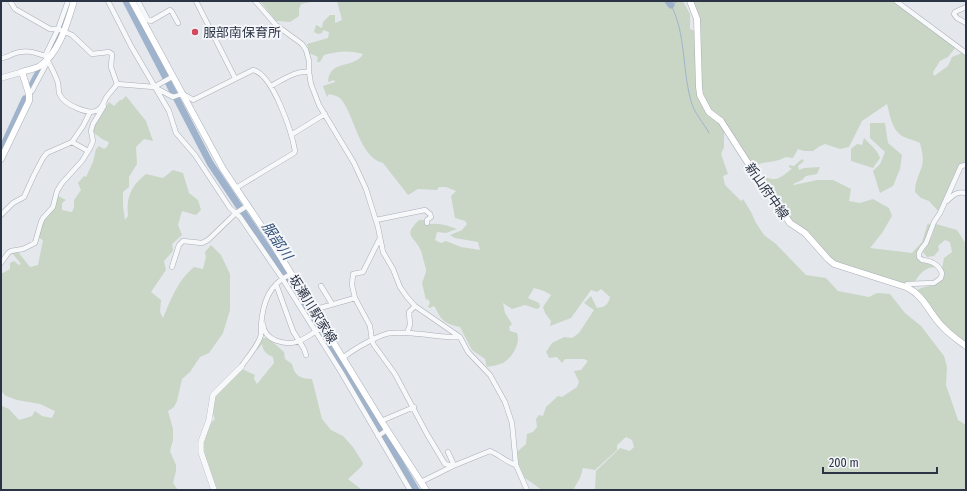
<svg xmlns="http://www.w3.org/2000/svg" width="967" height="491" font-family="'Fira Sans Condensed','Noto Sans JP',sans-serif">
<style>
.green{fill:#c9d6c5}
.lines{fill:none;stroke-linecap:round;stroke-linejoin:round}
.stream{stroke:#9fb4cc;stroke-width:1}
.river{stroke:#9fb4cc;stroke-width:7}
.minor-casing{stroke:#a9aeb7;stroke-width:5.5}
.tertiary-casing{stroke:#a9aeb7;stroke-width:6}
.secondary-casing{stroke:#a9aeb7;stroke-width:7}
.minor{stroke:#f7f8fa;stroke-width:4.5}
.tertiary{stroke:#f7f8fa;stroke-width:5.5}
.secondary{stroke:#fff;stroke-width:6}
.poi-dot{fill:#d1495b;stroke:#f4f6f9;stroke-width:1.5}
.labels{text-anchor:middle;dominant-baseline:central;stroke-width:4;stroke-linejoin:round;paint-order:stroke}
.poi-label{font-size:13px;fill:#2b3445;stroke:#f4f6f9;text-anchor:start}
.street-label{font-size:13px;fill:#2b3445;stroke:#f4f6f9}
.water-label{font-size:14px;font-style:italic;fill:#34527a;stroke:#f4f6f9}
</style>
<rect width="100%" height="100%" fill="#e4e7ec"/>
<path class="green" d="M260,1H310V2L301,4L299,9V16L290,22L276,21Z
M337,1H683L690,14V29L695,31L698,97L704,110L718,122L724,130V147L721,154L728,174L723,176L725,185L741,201L743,199L751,212L756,223L764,235L776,244L806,275L826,278L838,291L869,297L877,293L890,294L905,313L921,326L944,356L947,367L946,385L958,420L966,425V490H595L596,471L620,448L630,451L634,447L632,440L626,437L617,445V450L595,470L583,468L580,478L573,490H542L525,478L519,465L517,452L526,444L527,434L533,432L537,427L536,419L539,415L543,416L546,407L558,396L562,397L577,387L579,382L574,371L581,370L588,361L584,359H565L562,363L557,357L549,358L546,352L552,343L564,337L572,338L579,333L594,310L584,303L591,296L597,308C605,307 608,305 610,297L601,289L597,292L591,290L571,318L550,326L551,321L545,313L543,307L551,295L544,291L534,288L528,298L539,303L540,307L537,309L525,305L512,309L503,303L505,313L512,324L509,327L510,331L517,333C521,343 512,358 503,363C498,365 492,366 487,367L485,359L472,350L460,327C446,324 441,321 435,307L432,306L431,308L428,307L430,303L428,299L426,300L422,283L426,272V269C424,263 423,257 421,251C414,235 402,237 419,220H424V224L426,225C437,222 446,225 457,229L446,233L437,232L435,240L441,243L446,241L461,247L480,250L478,242L455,238L450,235L462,230L467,224L465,221L455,218L451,196L456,191L446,187H439L437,190L418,189L408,195L383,163C359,157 355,116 341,99C338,96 333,95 329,94L327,97L323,86L335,82L334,80L328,82C329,59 355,69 363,54C349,50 338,51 324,55L320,62H317L318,57L309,53L307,44L328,38L329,32L323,30L322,33L318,34L314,32L316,25L322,28L323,22L330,15H335V23L342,20Z
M692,1H894L955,48L948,57L940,61L933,72L934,76L948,66L952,57L962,53L966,56V164L960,166L939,212L929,201L921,198L915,192C915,182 919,175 922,166C924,158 922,151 920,143C914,140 908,139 902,136C892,130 890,115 887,104L862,121L849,147L840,149L825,144L820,146L813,151H804L798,149L793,158L786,157C775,163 767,161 755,165L748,161L705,104L702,87L699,27Z
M126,96L146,121L153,141L144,139L136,147L137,164L129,177V187L123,192V206L125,220L128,216C126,197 131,186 146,174L163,178L173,170L183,173L189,193L198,200L201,210L196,215L182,211L178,225L182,235L172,244L173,251L164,261L166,270L151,292L161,300L160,312L163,318C171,299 178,280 194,267L203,269L206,257L205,252L211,245L221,255L230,274V310L223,333L209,353L200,357L190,372L182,379L177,401L174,407L168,411L173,429V440L170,451L176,465V471L173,483L178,490H1V400L2,406L9,409L19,420L32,416L35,411L42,416L52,418L55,411L40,404L17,400L6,396L1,391V273H3L10,269V263L14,261L19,265L21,264L13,254H10L12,252H18L30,267L38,265L43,240L39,238L43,218L55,207L58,196L66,200L62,203V210L72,212L74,207V200L81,190L78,183L84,176L86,177L93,162L96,149L99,146L104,149L107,147L109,142L102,139L93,132L95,123L109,102L114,106L120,100H122Z
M870,123H885L888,143L902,155L900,169L893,186L880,193L873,171L880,164L885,152L870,138Z
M864,138C870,145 877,149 880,158L873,168L851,161V149L857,144L862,145Z
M802,159L804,161L798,166L799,170L804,168L820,167L817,174L806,176L802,180L793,184L794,185L817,180H833L851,189L849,201L860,203L873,199L889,208L892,216L882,233L870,248L912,253L922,242L928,223L931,226L926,240L917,256L918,259C923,264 931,264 937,267C925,267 920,273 914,283L903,284L838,264L825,252L813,237L788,218L764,186L765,177C779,182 780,177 792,169L789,167V165L794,166Z
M936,224L957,230L966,244V344L944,325L917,290C927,285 938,286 944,276L942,269L944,258L952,252L950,242L945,240L938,246L939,250L934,256L927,257L923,252L932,236Z
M263,338H268L284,352L285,359L292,364C294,375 300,379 312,379L322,419L331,430L343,436L353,447L363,463L362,466L348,479L362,490H215C208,468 194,437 215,419L213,414L214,397L242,369L255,375L254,379L257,384L274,363L273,357C266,354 263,351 262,344L257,350L254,349Z"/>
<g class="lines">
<path class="stream" d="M678,1L671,5C686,34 682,69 691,101C694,113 703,122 709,133"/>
<path class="river" d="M126,1L210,163L318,324L416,490
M668,1L671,5
M50,50L59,33L71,1
M31,87L40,70
M1,151L25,99"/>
<defs>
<path id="minor" d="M10,1L15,9L50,29H58L72,35L92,54L109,52L112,54L111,67L117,84L154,87L173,97C183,93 184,94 193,100L253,70C273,74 292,133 295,151L294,153L236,188
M108,1L131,46L169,111L176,133L195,155L230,208L240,217L282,278L341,372L410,490
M138,1L148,20L151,21L170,10L172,12L178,23
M196,1L235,78
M255,1L276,25L302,44L306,50L309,61V72L311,84L319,105L354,163L366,189L378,227L383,252L393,269L400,287L407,297L415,306L460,337L468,352L490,375L505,402L512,423L516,465L527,490
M896,1L966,53
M966,7L955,12L954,14L957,18L966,23
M45,56L58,29L68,1
M1,58C6,58 9,56 13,54C24,49 34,52 45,56C50,65 55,73 58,83C59,87 58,92 60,95C64,104 89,116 98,110C103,107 103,103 106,98C109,93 114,89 117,84
M271,86C282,80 297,70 309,72
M154,87L172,77
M28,92L32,91L48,61
M291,135L325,114
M72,142L88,151
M947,201C953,195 957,191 966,193
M1,215L13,203L24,197L34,175L43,158L47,153L72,142L83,126L90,112
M376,220L425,210L430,214L431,217L427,220V223
M380,240H379L363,272L353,274L352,285L355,298L370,326L372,341L374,345L395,374L427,434L445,464L453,466
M1,263L8,253L11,251L23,249L35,243L41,222L43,218L53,207L57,191L62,183L82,161L90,148L93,141L91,131L93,124L104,106
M172,267L179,245L183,241L202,243L208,240L236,213L247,206
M276,284L293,331L304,349L306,355
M321,286L332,304
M906,287L907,284L934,283L941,278L942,273C938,264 932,261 922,260L919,257V253L922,248L926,243L934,222L940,213L961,166L966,165
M313,310L355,298
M263,324C264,341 286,346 299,341C307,338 315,331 324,327
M407,333L410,325L409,312L415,306
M343,358C352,350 381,333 392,333C401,332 411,333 420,334C433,335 447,338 460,337
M241,367C247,358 256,348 260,338C262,334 261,329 261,325C263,302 269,284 291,274
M381,421L414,407
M378,436L387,430
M448,452L453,463V466
M421,482L453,466L490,451C498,454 508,463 516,465"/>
<path id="tertiary" d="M1,78L22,72
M214,490L201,452V442L209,420L213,395L241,367"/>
<path id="secondary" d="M132,1L223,169L268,236L387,430L426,490
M690,1L697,19L699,87L700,95L709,112L721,121L764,188L770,194L790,223L805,233L828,259L834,264L906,287C924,295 929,313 942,326C949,334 958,340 966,346
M1,159L29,101V94L22,72C28,70 35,69 40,66C60,52 67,23 74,1"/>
</defs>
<use href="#minor" class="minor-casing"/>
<use href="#tertiary" class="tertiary-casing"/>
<use href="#secondary" class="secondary-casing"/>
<use href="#minor" class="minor"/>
<use href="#tertiary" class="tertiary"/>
<use href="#secondary" class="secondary"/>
</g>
<circle class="poi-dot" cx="195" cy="32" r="4"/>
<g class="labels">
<g class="poi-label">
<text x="203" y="32">服部南保育所</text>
</g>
<g class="street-label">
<text transform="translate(767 191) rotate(55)">新山府中線</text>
<text transform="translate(313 309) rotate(58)">坂瀬川駅家線</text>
</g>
<g class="water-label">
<text transform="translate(277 241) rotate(56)">服部川</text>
</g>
</g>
<rect width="967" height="491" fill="none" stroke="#2b3445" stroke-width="4"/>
<path d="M823 467v6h114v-6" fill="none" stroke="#2b3445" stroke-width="2"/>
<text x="829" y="467" font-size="12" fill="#2b3445" stroke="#f4f6f9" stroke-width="3" paint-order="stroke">200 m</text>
</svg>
